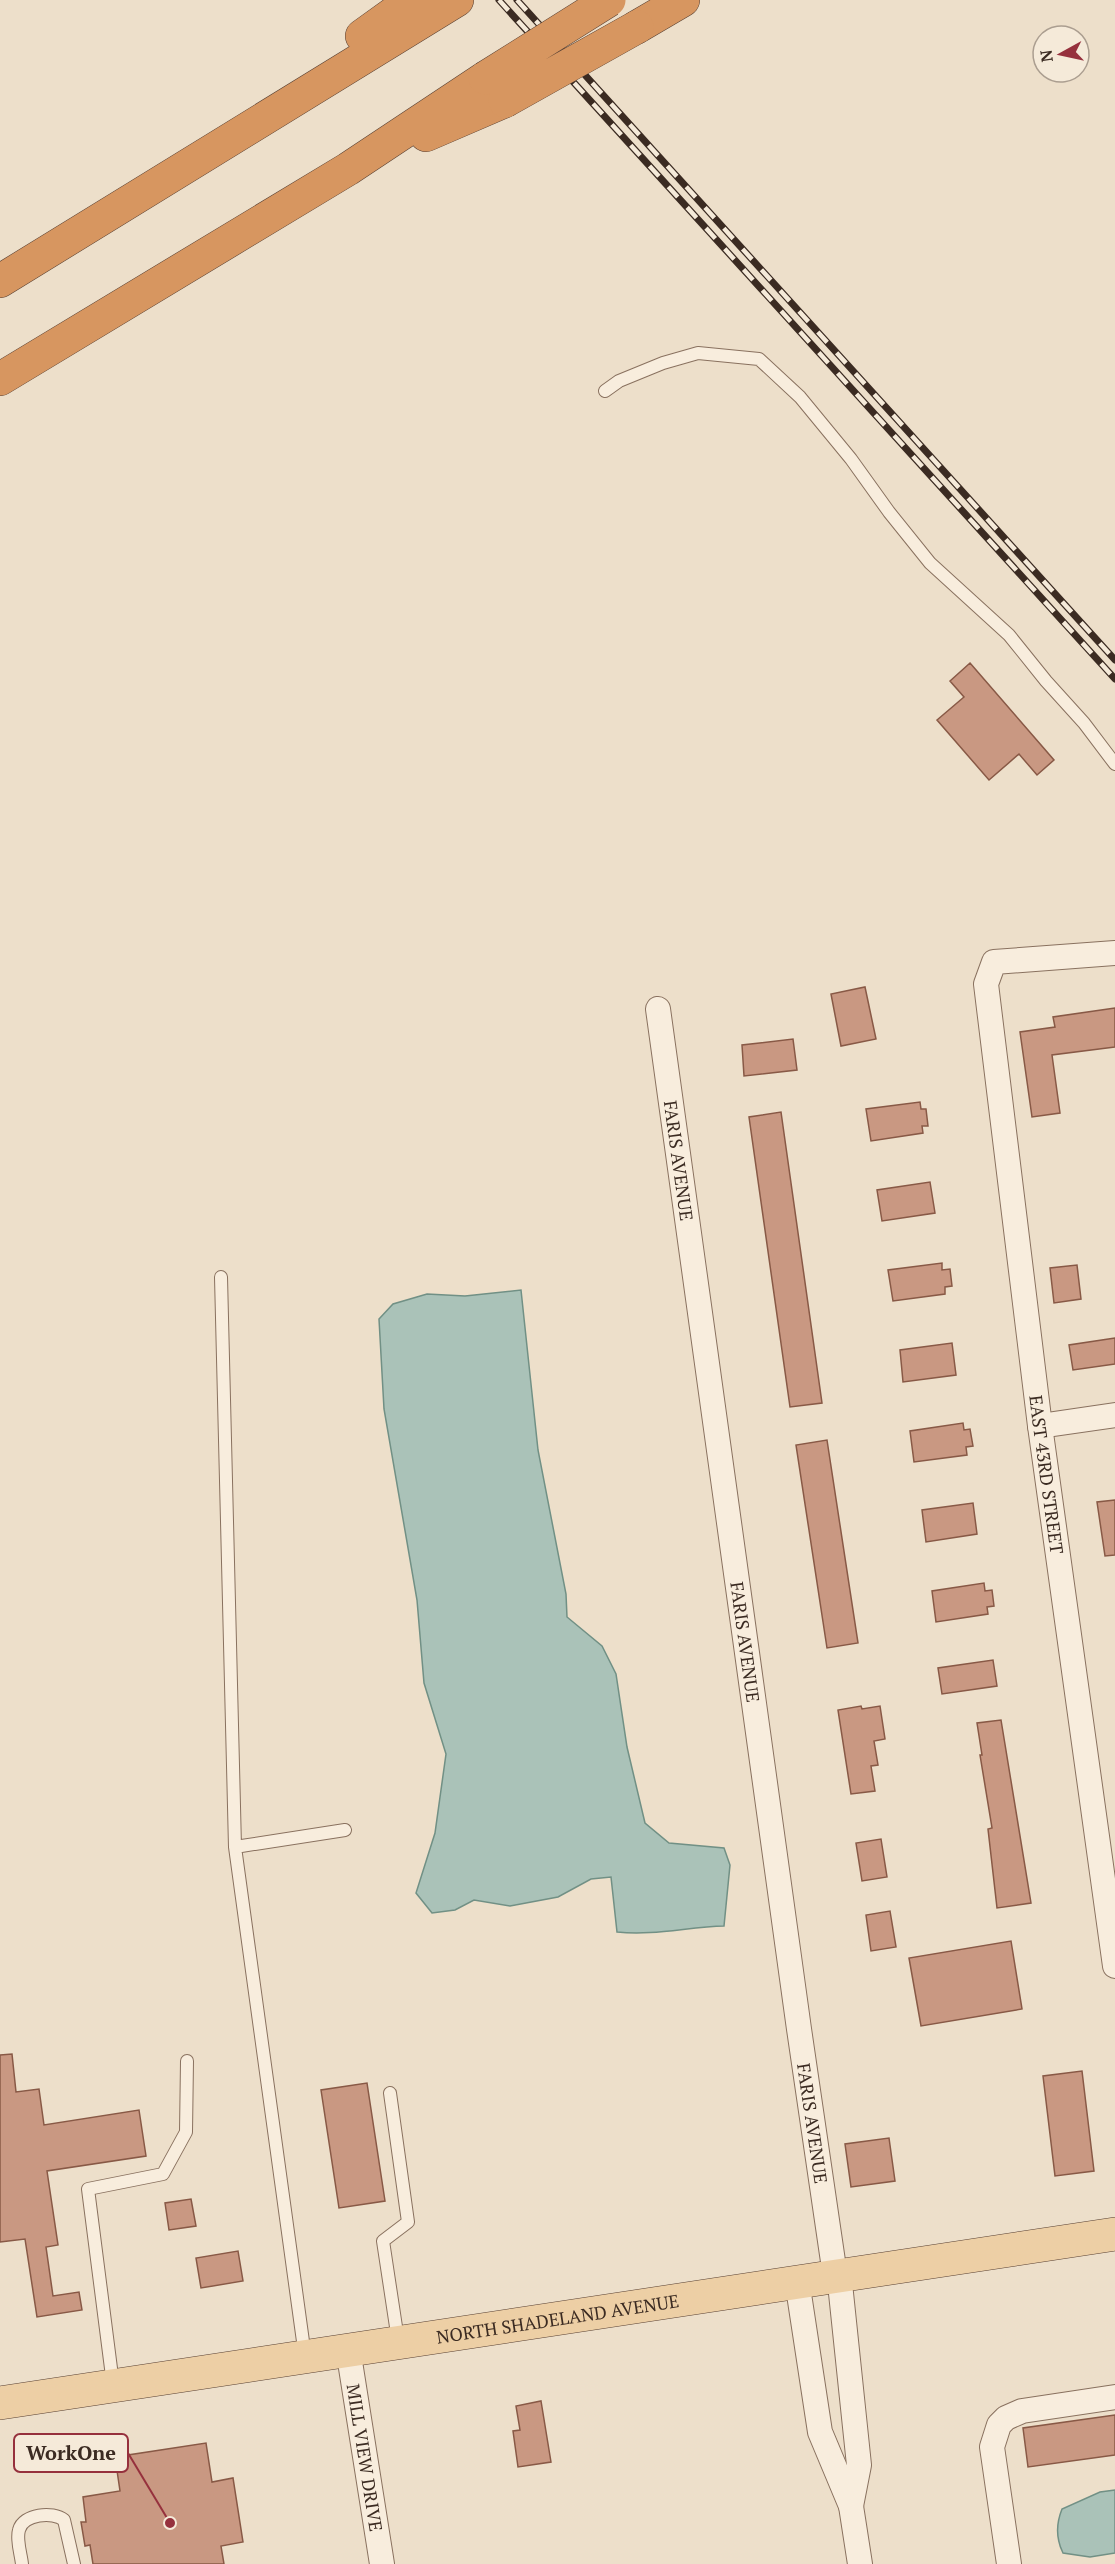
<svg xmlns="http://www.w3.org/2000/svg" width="1115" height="2564" font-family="'PT Serif',serif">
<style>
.water{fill:#aac2b8;stroke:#719085;stroke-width:1.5}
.building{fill:#c99882;stroke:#885946;stroke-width:1.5}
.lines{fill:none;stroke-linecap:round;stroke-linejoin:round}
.lane-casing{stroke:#89715f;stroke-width:14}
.street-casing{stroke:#89715f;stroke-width:26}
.primary-casing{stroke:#584033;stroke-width:34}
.highway-casing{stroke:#584033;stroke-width:34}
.lane{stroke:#f8eddd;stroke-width:12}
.street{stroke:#f8eddd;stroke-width:24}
.primary{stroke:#edcfa5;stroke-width:33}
.highway{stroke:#d79660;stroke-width:33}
.rail-casing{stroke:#3b2b22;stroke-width:7}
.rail{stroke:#f5ead9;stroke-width:4.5;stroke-dasharray:14;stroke-linecap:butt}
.highway-bridge-casing{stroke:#584033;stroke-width:34;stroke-linecap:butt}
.highway-bridge{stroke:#d79660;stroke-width:33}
.labels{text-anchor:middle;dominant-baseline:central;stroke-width:5;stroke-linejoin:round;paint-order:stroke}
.street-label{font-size:18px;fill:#3b2b22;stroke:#f5ead9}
.leader{fill:none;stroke:#96313d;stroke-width:2}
.callout-dot{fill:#96313d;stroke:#f5ead9;stroke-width:2}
.callout{fill:#f5ead9;stroke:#96313d;stroke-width:2}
.callout-label{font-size:20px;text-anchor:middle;font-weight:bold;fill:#3b2b22}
</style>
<rect width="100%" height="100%" fill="#eddfca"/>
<path class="water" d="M521,1290L538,1450L566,1594L567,1617L602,1646L616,1674L627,1747L645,1823L669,1843L724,1848L730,1865L724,1926C688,1927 653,1936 617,1932L611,1877L591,1879L558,1897L510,1906L474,1900L455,1910L432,1913L416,1893L435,1833L446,1754L424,1683L417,1600L384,1409L379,1319L393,1304L427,1294L465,1296Z
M1115,2490V2553L1090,2557L1063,2553C1056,2539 1056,2524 1062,2509L1100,2492Z"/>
<path class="building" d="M970,663L1054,760L1037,775L1019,754L989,780L937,720L964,697L950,681Z
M865,987L876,1039L841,1046L831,994Z
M1115,1008V1047L1052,1055L1060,1113L1032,1117L1020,1032L1055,1027L1053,1017Z
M793,1039L797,1070L744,1076L742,1045Z
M920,1102L921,1109H926L928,1126H922L923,1133L871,1141L866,1109Z
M781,1112L822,1403L790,1407L749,1117Z
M930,1182L935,1213L882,1221L877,1190Z
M942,1263V1270L950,1269L952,1286L945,1287V1294L893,1301L888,1270Z
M1077,1265L1081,1299L1054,1303L1050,1268Z
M1115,1338V1364L1073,1370L1069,1345Z
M952,1343L956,1375L903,1382L900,1350Z
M963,1423L964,1430L970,1429L973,1446L966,1447L967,1455L914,1462L910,1431Z
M827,1440L858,1643L827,1648L796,1445Z
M1115,1500V1555L1105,1556L1097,1502Z
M973,1503L977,1534L926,1542L922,1510Z
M984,1583L985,1591L992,1590L994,1606L987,1607L988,1614L936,1622L932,1591Z
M993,1660L997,1686L942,1694L938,1668Z
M861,1706L862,1709L880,1706L885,1739L874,1741L878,1765L871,1766L875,1791L851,1794L838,1710Z
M1001,1720L1031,1903L997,1908L988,1829L992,1828L980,1755H982L977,1723Z
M881,1839L887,1877L862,1881L856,1843Z
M890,1911L896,1947L871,1951L866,1915Z
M1011,1941L1022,2009L921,2026L909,1958Z
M12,2054L16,2092L39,2089L44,2125L139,2110L146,2156L47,2171L58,2245L46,2247L53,2296L79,2292L82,2310L37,2317L25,2239L0,2242V2055Z
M1082,2071L1094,2171L1055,2176L1043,2076Z
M367,2083L385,2201L339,2208L321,2090Z
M889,2138L895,2181L851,2187L845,2144Z
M191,2199L196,2226L169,2230L165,2203Z
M238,2251L243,2281L201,2288L196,2258Z
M541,2401L551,2462L518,2467L513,2431L520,2430L516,2406Z
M1115,2415V2455L1028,2467L1023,2428Z
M206,2443L212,2482L233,2478L243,2542L221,2546L224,2564H93L90,2545L85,2546L81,2522H86L83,2497L120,2491L115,2457Z"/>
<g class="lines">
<defs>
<path id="lane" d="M605,391L619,381L663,363L698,353L759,359L800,397L851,459L889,512L930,563L1009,635L1046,681L1084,723L1115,764
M221,1277L235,1847L305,2356
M235,1847L345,1830
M390,2093L408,2222L383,2241L398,2340
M113,2384L88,2189L163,2174L186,2132L187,2061
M22,2564C21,2554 16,2540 19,2530C23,2514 53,2511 64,2520L74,2564"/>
<g id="street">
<path id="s1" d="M1115,953L994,962L986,984L1040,1426L1115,1966"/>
<path id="s2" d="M658,1009L799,2029L835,2275"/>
<path d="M1040,1426L1115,1415"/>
<path d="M839,2274L859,2465L851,2506"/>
<path d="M797,2281L820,2432L851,2506L860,2564"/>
<path id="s3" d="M348,2349L382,2564"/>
<path d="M1009,2564L992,2447L999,2425L1006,2418L1022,2411L1115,2397"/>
</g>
<g id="primary">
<path id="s4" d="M0,2403L1115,2234"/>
</g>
<path id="highway" d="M637,27L683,0
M362,36L412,0
M426,135L505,101
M0,281L457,0
M0,379L348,169L485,78"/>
</defs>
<use href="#lane" class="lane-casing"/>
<use href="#street" class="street-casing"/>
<use href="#primary" class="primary-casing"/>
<use href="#highway" class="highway-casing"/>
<use href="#lane" class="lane"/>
<use href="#street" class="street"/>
<use href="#primary" class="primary"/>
<use href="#highway" class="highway"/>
<defs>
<path id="rail" d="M499,0L1115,679
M517,0L1115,660"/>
</defs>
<use href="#rail" class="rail-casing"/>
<use href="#rail" class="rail"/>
<defs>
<path id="highway-bridge" d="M485,78L609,0
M505,101L637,27"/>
</defs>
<use href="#highway-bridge" class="highway-bridge-casing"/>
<use href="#highway-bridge" class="highway-bridge"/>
</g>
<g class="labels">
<g class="street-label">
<text stroke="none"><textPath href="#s2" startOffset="153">FARIS AVENUE</textPath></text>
<text stroke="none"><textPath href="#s1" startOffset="639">EAST 43RD STREET</textPath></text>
<text stroke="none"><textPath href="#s2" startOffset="639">FARIS AVENUE</textPath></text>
<text stroke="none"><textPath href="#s2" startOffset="1125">FARIS AVENUE</textPath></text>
<text stroke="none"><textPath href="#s4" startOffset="564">NORTH SHADELAND AVENUE</textPath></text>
<text stroke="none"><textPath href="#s3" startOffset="110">MILL VIEW DRIVE</textPath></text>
</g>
</g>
<path class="leader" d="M170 2523L128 2453"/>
<circle class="callout-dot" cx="170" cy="2523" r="6"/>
<rect class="callout" x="14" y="2434" width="114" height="38" rx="6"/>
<g class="callout-label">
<text x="71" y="2460">WorkOne</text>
</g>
<g transform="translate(1061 54) rotate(262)"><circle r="28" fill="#f5ead9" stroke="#ab9e90" stroke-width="1.5"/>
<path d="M0-4.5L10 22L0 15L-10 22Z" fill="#96313d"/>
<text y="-9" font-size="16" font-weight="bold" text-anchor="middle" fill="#3b2b22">N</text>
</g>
</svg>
